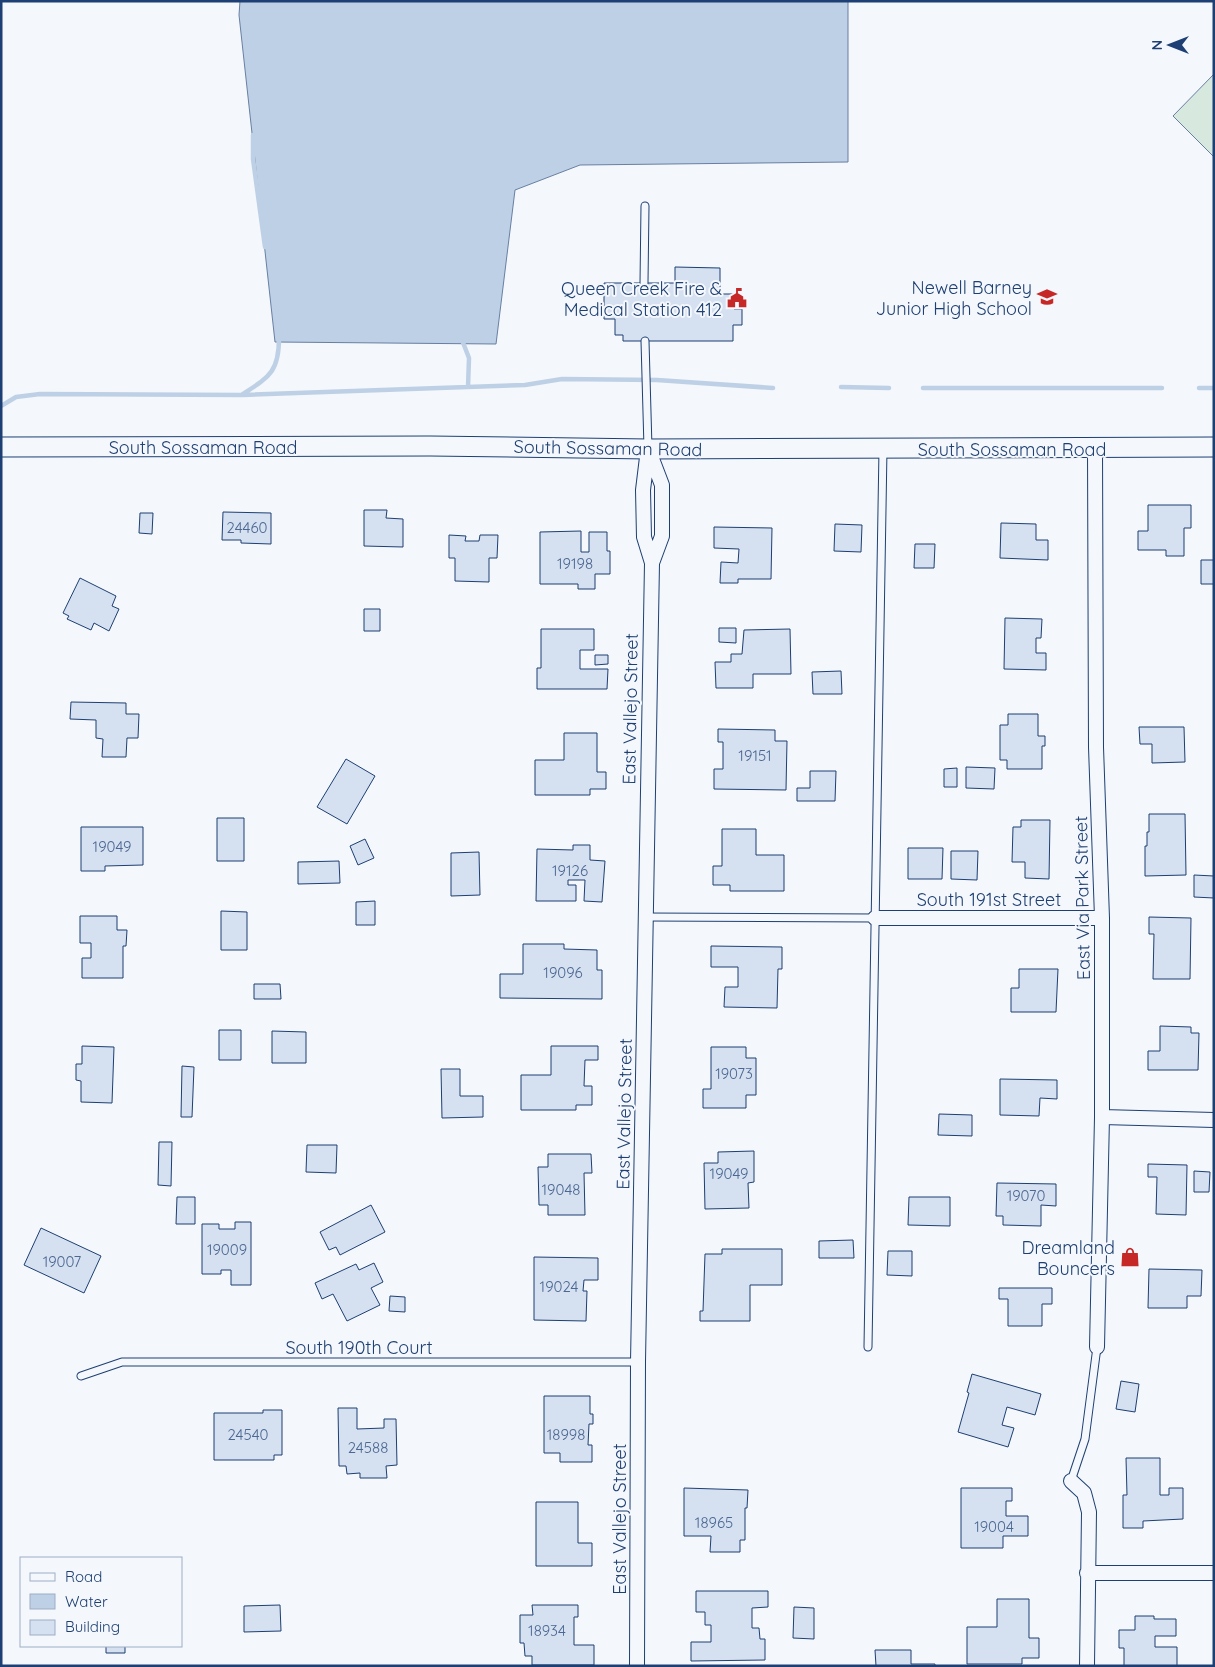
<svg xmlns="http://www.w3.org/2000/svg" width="1215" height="1667" font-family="Quicksand,sans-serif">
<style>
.green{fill:#d7e8df;stroke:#687fa3}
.water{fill:#bed0e5;stroke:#687fa3}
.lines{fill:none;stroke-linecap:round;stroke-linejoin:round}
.stream{stroke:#bed0e5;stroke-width:4.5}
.building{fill:#d5e0f0;stroke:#1d3f73}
.lane-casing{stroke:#1d3f73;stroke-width:9}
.street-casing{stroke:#1d3f73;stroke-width:16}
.secondary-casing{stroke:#1d3f73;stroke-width:21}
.lane{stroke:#f4f7fb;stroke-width:7}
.street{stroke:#f4f7fb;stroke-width:14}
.secondary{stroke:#f4f7fb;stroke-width:19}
.labels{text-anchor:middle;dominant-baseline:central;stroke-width:4;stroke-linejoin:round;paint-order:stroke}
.number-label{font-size:15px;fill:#4b6792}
.poi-label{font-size:18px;fill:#1d3f73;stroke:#f4f7fb;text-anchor:end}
.street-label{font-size:18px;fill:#1d3f73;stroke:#f4f7fb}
</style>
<rect width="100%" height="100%" fill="#f4f7fb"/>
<path class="green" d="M1214,74V157L1173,116Z"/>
<path class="water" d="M240,1H848V162L580,165L515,190L496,344L275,342L239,15Z"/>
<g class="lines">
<path class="stream" d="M253,135V159L265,247
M462,340L469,358L468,387
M841,387L889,388
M923,388H1162
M1199,388H1214
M243,394C269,377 279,372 279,338
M1,406L16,397L40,394L242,395L525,385L562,379L657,380L773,388"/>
</g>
<path class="building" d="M675,267L720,268V294H734V309H742V325H733V341H623V335H615V319H604V283H675Z
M1148,505H1191V528H1184V556H1166V550H1138V531H1148Z
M364,510H387L386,518L403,519V547L364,546Z
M223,512L271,513V544L241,543V540H222Z
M140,513H153L152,534L139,533Z
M1001,523L1036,524V540H1048V560L1000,558Z
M835,524L862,525L861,552L834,551Z
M714,527L772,528L771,579H738V583H720L721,562L738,563L739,549L714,548Z
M581,531V552H589V532H607V551H610V574H595V589H578V584H540V532Z
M449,535L466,536L465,541H479L480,535H498L497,558H489V582L455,581V558H449Z
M915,544H935L934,568H914Z
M1201,560H1214V584H1201Z
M80,578L116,596L112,606L119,609L109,631L94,623L91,630L67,619L69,616L63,613Z
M364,609H380V631H364Z
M1005,618L1042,619L1041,638H1036V653H1046V670L1004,669Z
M719,628H736V643L719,642Z
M541,629H594V650H580V669H608L607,689H537V668H541Z
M790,629L791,674H753V688H716L715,662H731V654H742L744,630Z
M595,655H608V664L595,665Z
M841,671L842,694H813L812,672Z
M71,702L126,703V714H139L138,738H127L126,757H102L103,739L96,738V720L70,719Z
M1008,714H1038V736H1045V746H1042V769H1007V760H1000V725H1008Z
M1139,727H1184L1185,762L1152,763V744H1140Z
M718,729L775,730V741H787L786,790L714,789V769H723V742H718Z
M564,733H597V772H606V789H590V795H535V760H564Z
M346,759L375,776L347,824L317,807Z
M966,767L995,768L994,789L966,788Z
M957,768V787H944V769Z
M810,771H836L835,801H797V788H810Z
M1149,814H1185L1186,875L1145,876V846H1147V832H1149Z
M217,818H244V861H217Z
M1021,820H1050L1049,879L1025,878V862H1012L1013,827H1021Z
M81,827H143V865L105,866V871H81Z
M722,829H756V855H784V891H730V885H713V866H722Z
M365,839L374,858L358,865L350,846Z
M573,845H590V860L605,861L602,902L584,901L585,880H568V885H576V901H536L537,849L573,850Z
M908,848H943L942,879H908Z
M951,851H978L977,880L951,879Z
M479,852L480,895L451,896V853Z
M339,861L340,883L298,884V862Z
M1194,875L1214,876V898L1194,897Z
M375,901V925H356V902Z
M221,911L247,912V950H221Z
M80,916H117V930H127L126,946H123V978H82V958H91V943H80Z
M1149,917L1191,918L1190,979H1153L1154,934H1149Z
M523,944H564V949L597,950V970H602V999L500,998V974H523Z
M711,946L782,947V969H778L777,1008L724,1007L725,987H738V967H711Z
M1019,969H1058L1056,1012H1011V988H1019Z
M254,984H280L281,999H254Z
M1160,1026L1191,1027V1033H1199L1198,1070H1148V1051H1160Z
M219,1030H241V1060H219Z
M272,1031L306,1032V1063H272Z
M82,1046L114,1047L112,1103L81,1102V1081L76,1080V1064H82Z
M551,1046H598V1060H585L584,1086H592V1105H576V1110H521V1075H551Z
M711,1047H746V1058H756V1095H746V1108H703V1089H711Z
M182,1066L194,1067L192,1117H181Z
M441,1069H460V1096H483V1117L442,1118Z
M1000,1079L1057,1080V1099L1040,1098L1039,1116L1000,1115Z
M939,1114L972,1115V1136L938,1135Z
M159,1142H172L171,1186L158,1185Z
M307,1145H337L336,1173L306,1172Z
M754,1151V1182L748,1183L749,1208L705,1209L704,1163H718V1152Z
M548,1154H591L592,1173H584L585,1215H548V1205H539L538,1167H548Z
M1148,1164L1187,1165L1186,1215L1156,1214L1157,1177H1148Z
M1194,1171L1210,1172L1209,1192H1194Z
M997,1183L1056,1184V1206L1041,1205V1226L1003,1225V1216H996Z
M177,1197H195V1224H176Z
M909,1197H950V1226L908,1225Z
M371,1205L385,1232L340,1255L336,1247L329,1250L320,1232Z
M235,1222H251V1285H231V1270H221V1274H202V1224H219V1229H235Z
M41,1228L101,1256L84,1293L24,1265Z
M853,1240L854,1258H819V1241Z
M722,1249H782V1285H750V1321H700V1311H703L705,1254H722Z
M888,1251H912V1276L887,1275Z
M534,1257L598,1258V1280H584L583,1291H587L586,1321L534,1320Z
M374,1263L383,1282L371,1288L380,1305L347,1321L333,1294L322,1299L315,1283L356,1264L359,1270Z
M1149,1269L1202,1270L1201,1296H1187V1308H1148Z
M999,1288H1052V1304H1042V1326H1008V1299H999Z
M390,1296L405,1297V1312L389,1311Z
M972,1374L1041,1394L1035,1415L1007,1407L1002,1425L1014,1428L1008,1447L958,1432L969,1393L967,1392Z
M1121,1381L1139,1384L1135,1412L1116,1409Z
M544,1396H590V1414H593V1424H589L588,1445H592V1462H560V1453H544Z
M338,1408H357V1429L384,1428V1419H396L397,1465L386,1466L387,1478H360V1473L347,1474L346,1466H339Z
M263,1410H282V1455H274V1460H214V1413H263Z
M1126,1458H1160V1495H1169V1488H1183V1519L1143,1521V1528H1123V1495H1127Z
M684,1488L748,1490L747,1508H745V1540H740V1552H710L711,1536H684Z
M961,1488H1012V1501H1006V1516H1028V1536H1003V1548H961Z
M536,1502H578V1543H592V1566H536Z
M696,1591H768V1607L752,1608V1628H759L760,1639H765V1660L691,1661V1642H711V1625H705V1612H696Z
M997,1599H1029V1638H1039V1658H1022V1664H967V1627H997Z
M280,1605L281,1631L244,1632V1606Z
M532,1605H578V1617H574V1645H594V1665H532V1656H525L524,1643H520V1615H533Z
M794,1607L814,1608V1639L793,1638Z
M1135,1616H1154V1619H1176V1636H1155V1647H1177V1666H1124V1648H1119V1630H1135Z
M106,1646H125V1653H106Z
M875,1650H911V1664H935V1666H876Z"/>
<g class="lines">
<defs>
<path id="lane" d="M644,283L645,206
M645,341L648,448
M646,917L875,918
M868,1347L883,449
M81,1376L122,1362H638
M1071,1481L1085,1439L1097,1347"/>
<path id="street" d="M1095,449L1096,747L1102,918V1117L1097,1347
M649,451L662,485V536L652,563
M875,918H1102
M1102,1117L1214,1120
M1071,1481L1084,1493L1089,1512L1087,1666
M1087,1573H1214
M637,1666L638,1362L652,563L644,537L643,490L648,449"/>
<path id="secondary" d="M1,447L430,446L648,449L1214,447"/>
</defs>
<use href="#lane" class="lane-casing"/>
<use href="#street" class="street-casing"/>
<use href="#secondary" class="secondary-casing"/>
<use href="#lane" class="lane"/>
<use href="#street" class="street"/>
<use href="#secondary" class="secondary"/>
</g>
<defs>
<symbol id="school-bare" viewBox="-9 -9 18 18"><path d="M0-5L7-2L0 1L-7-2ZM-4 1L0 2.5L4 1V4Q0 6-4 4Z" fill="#c62828" stroke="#f4f7fb" stroke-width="2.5" paint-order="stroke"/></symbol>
<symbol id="civic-bare" viewBox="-9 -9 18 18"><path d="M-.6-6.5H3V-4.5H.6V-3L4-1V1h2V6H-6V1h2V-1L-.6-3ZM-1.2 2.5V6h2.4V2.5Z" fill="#c62828" stroke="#f4f7fb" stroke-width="2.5" paint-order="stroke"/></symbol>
<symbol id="shop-bare" viewBox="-9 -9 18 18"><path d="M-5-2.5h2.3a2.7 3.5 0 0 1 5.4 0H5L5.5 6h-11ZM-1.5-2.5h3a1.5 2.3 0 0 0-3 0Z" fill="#c62828" stroke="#f4f7fb" stroke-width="2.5" paint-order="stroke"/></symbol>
</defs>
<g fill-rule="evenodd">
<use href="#school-bare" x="1033" y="283" width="28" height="28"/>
<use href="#civic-bare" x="723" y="284" width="28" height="28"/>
<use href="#shop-bare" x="1116" y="1243" width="28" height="28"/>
</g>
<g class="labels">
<g class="number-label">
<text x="247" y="527">24460</text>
<text x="575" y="563">19198</text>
<text x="755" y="755">19151</text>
<text x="112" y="846">19049</text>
<text x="570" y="870">19126</text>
<text x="563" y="972">19096</text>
<text x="734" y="1073">19073</text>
<text x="729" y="1173">19049</text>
<text x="561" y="1189">19048</text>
<text x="1026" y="1195">19070</text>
<text x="227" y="1249">19009</text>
<text x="62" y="1261">19007</text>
<text x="559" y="1286">19024</text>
<text x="248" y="1434">24540</text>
<text x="566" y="1434">18998</text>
<text x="368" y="1447">24588</text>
<text x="714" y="1522">18965</text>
<text x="994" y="1526">19004</text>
<text x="547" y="1630">18934</text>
</g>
<g class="poi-label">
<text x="1032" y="287">Newell Barney<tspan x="1032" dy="21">Junior High School</tspan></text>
<text x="722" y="288">Queen Creek Fire &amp;<tspan x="722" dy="21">Medical Station 412</tspan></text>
<text x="1115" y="1247">Dreamland<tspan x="1115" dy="21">Bouncers</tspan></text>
</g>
<g class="street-label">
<text x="203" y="447">South Sossaman Road</text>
<text transform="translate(608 448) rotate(1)">South Sossaman Road</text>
<text x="1012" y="449">South Sossaman Road</text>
<text transform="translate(630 709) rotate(-89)">East Vallejo Street</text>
<text transform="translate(1082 898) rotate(-91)">East Via Park Street</text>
<text x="989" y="899">South 191st Street</text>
<text transform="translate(624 1114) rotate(-89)">East Vallejo Street</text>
<text x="359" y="1347">South 190th Court</text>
<text transform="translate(619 1519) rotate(-90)">East Vallejo Street</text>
</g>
</g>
<rect width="1215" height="1667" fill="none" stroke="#1d3f73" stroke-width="5"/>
<rect x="20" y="1557" width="162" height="90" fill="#f4f7fb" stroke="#9eadc5"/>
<rect x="30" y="1573" width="25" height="8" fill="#f4f7fb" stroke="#9eadc5"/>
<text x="65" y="1582" font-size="15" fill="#1d3f73">Road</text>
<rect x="30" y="1594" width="25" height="15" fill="#bed0e5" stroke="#9eadc5"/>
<text x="65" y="1607" font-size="15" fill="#1d3f73">Water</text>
<rect x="30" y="1620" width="25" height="15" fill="#d5e0f0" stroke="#9eadc5"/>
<text x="65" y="1632" font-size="15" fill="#1d3f73">Building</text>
<g transform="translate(1170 45) rotate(270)" stroke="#f4f7fb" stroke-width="4" paint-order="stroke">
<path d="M0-4L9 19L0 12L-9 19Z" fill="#1d3f73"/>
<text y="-8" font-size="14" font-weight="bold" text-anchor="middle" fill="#1d3f73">N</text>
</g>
</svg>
